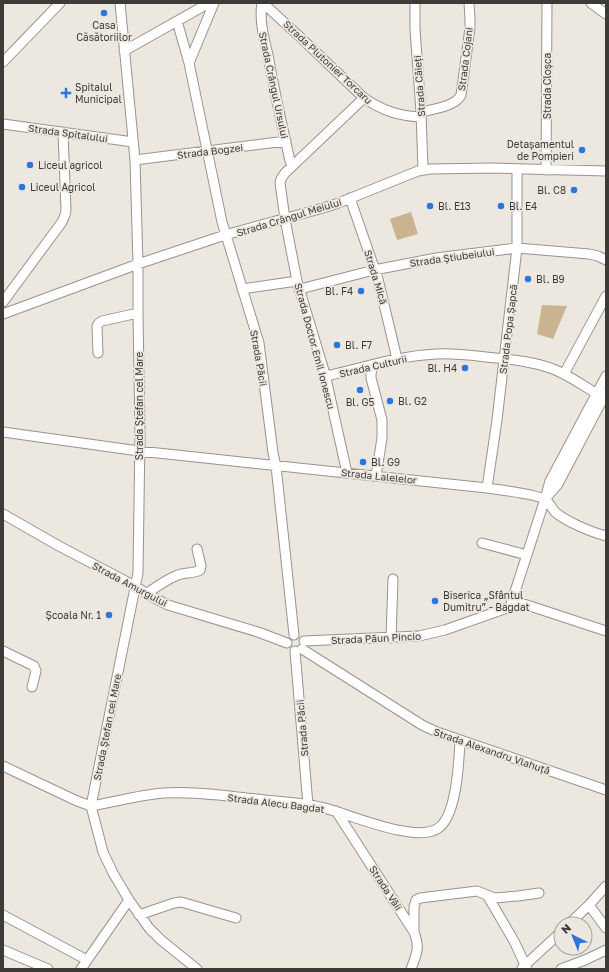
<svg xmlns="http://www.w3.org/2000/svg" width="609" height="972" font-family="'Golos Text',sans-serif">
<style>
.green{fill:#cab390}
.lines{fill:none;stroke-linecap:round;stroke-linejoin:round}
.minor-casing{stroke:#98938c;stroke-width:11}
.minor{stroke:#fff;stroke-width:9}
.poi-dot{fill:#2b75e1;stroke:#ece7df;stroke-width:1.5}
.labels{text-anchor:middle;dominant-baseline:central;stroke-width:3.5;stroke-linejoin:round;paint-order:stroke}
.poi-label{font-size:10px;fill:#3d3b38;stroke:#ece7df;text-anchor:start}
.street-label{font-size:10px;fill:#3d3b38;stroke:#ece7df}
</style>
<rect width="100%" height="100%" fill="#ece7df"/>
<path class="green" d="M411,212L418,234L397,240L390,219Z
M542,305L567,306L553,339L537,334Z"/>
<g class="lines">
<defs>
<path id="minor" d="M120,3L135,160L138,264V313L140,435L138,573L91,806L103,852L113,873L129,900L149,928L161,940L197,969
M262,3C259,20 264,38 268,55C274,90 282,125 290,161L292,166
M263,3L300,37L364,98C383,111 399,116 421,117
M415,3V29L421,112L423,169
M591,3L606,14
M177,21L189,63L222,222L259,343L273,453L276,466L294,635
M124,51L209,3
M3,62L60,3
M189,63L214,3
M421,112C433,109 455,107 461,95L470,28V18L469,3
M3,124L133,142
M135,160L286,141
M546,170L547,3
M350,198L378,279L397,359
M242,289L297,281
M300,289L374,270L436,258L517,248L589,254L598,256L606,260
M3,302L62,222L65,215L66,210L63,132
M3,314L138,264L225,235L316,210L336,204L418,171L430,169L492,168L606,171
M98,353L97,326L99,323L102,321L138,313
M373,365L371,374V378L382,420V438L376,476
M564,374L606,296
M326,376C362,368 398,356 436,354C456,353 476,356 496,358C515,360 535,362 553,369C571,376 586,388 603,397
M3,432L139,451L487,488C499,490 538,494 546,500C549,503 552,508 555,512C567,522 591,532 606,536
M347,473L325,374L297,281L285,219L280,183L281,179L285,173L364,98
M487,488L497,420L517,248V169
M546,498L558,484L606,393
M3,514L59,546L135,586C146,594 156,599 168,605L258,632L287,643
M482,543L527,555
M146,594C156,587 167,579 178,575C185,572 193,574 200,570L201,566L197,549
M510,607L545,499L550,481L606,376
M391,638L393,579
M304,641L419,636L445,630L510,607L521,604L527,605L606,631
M302,649L422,725L437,732L606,790
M3,651L34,666L36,671L32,687
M295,651L308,805
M3,766L77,801L91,806
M91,806C115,802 139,795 163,793C194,791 226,796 257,799C278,802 299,802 320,807C348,813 412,843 437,829C457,818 459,761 460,740
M336,811L414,932C420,948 417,953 411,969
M487,895L514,941L527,969
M589,905L606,928
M3,915L87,960
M139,915L174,903L181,902L236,918
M569,924L589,905L606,886
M414,932V907L416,900L420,898L477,891L494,898L518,896L539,893
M3,950L48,969
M522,968L561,932
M81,969L129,900
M561,969L585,960L606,950"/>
</defs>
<use href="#minor" class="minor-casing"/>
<use href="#minor" class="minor"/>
</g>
<g class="poi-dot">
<circle cx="104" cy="13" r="4"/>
<path d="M64 87h4v4h4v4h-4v4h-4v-4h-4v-4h4z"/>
<circle cx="582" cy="150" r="4"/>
<circle cx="30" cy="165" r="4"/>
<circle cx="22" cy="187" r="4"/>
<circle cx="574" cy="190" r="4"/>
<circle cx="430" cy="206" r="4"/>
<circle cx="501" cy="206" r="4"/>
<circle cx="528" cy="279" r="4"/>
<circle cx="361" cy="291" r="4"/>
<circle cx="337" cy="345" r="4"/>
<circle cx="465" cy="368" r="4"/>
<circle cx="360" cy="390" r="4"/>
<circle cx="390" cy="401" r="4"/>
<circle cx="363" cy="462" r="4"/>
<circle cx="435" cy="601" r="4"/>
<circle cx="109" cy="615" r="4"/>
</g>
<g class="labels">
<g class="poi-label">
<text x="104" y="25" text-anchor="middle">Casa<tspan x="104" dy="12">Căsătoriilor</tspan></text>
<text x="75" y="87">Spitalul<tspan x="75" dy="12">Municipal</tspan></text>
<text x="574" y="144" text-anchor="end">Detașamentul<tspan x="574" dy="12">de Pompieri</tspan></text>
<text x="38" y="165">Liceul agricol</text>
<text x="30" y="187">Liceul Agricol</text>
<text x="566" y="190" text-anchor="end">Bl. C8</text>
<text x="438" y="206">Bl. E13</text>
<text x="509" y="206">Bl. E4</text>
<text x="536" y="279">Bl. B9</text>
<text x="353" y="291" text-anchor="end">Bl. F4</text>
<text x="345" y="345">Bl. F7</text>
<text x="457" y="368" text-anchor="end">Bl. H4</text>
<text x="398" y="401">Bl. G2</text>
<text x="360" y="402" text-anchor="middle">Bl. G5</text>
<text x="371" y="462">Bl. G9</text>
<text x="443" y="595">Biserica „Sfântul<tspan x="443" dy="12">Dumitru” - Bagdat</tspan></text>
<text x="101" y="615" text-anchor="end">Școala Nr. 1</text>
</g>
<g class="street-label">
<text transform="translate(465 59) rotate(-83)">Strada Cojani</text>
<text transform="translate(328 62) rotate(43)">Strada Plutonier Torcaru</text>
<text transform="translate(274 85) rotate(78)">Strada Crângul Ursului</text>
<text transform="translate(419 86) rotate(-94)">Strada Căieți</text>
<text transform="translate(547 86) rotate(-90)">Strada Cloșca</text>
<text transform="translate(68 133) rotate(8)">Strada Spitalului</text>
<text transform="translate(210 151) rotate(-7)">Strada Bogzei</text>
<text transform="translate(289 217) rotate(-17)">Strada Crângul Meiului</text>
<text transform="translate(452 257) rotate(-8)">Strada Știubeiului</text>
<text transform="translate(376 277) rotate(73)">Strada Mică</text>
<text transform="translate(508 329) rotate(-83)">Strada Popa Șapcă</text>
<text transform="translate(315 346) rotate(75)">Strada Doctor Emil Ionescu</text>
<text transform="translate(259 358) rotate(80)">Strada Păcii</text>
<text transform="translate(373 366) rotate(-13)">Strada Culturii</text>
<text transform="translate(139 406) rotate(-90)">Strada Ștefan cel Mare</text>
<text transform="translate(379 476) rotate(6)">Strada Lalelelor</text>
<text transform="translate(130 584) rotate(28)">Strada Amurgului</text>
<text transform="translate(376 638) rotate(-3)">Strada Păun Pincio</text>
<text transform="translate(107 727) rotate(-79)">Strada Ștefan cel Mare</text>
<text transform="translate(302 728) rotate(-95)">Strada Păcii</text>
<text transform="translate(492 751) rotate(19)">Strada Alexandru Vlahuță</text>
<text transform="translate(276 803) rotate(7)">Strada Alecu Bagdat</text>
<text transform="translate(386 888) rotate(57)">Strada Văii</text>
</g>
</g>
<rect width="609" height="972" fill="none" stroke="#3d3b38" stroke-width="8"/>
<g transform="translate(573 936) rotate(317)"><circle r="19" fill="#ece7df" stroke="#a6a29c"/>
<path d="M0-3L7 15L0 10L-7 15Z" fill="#2b75e1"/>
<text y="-6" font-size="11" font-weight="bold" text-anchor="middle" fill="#3d3b38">N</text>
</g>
</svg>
